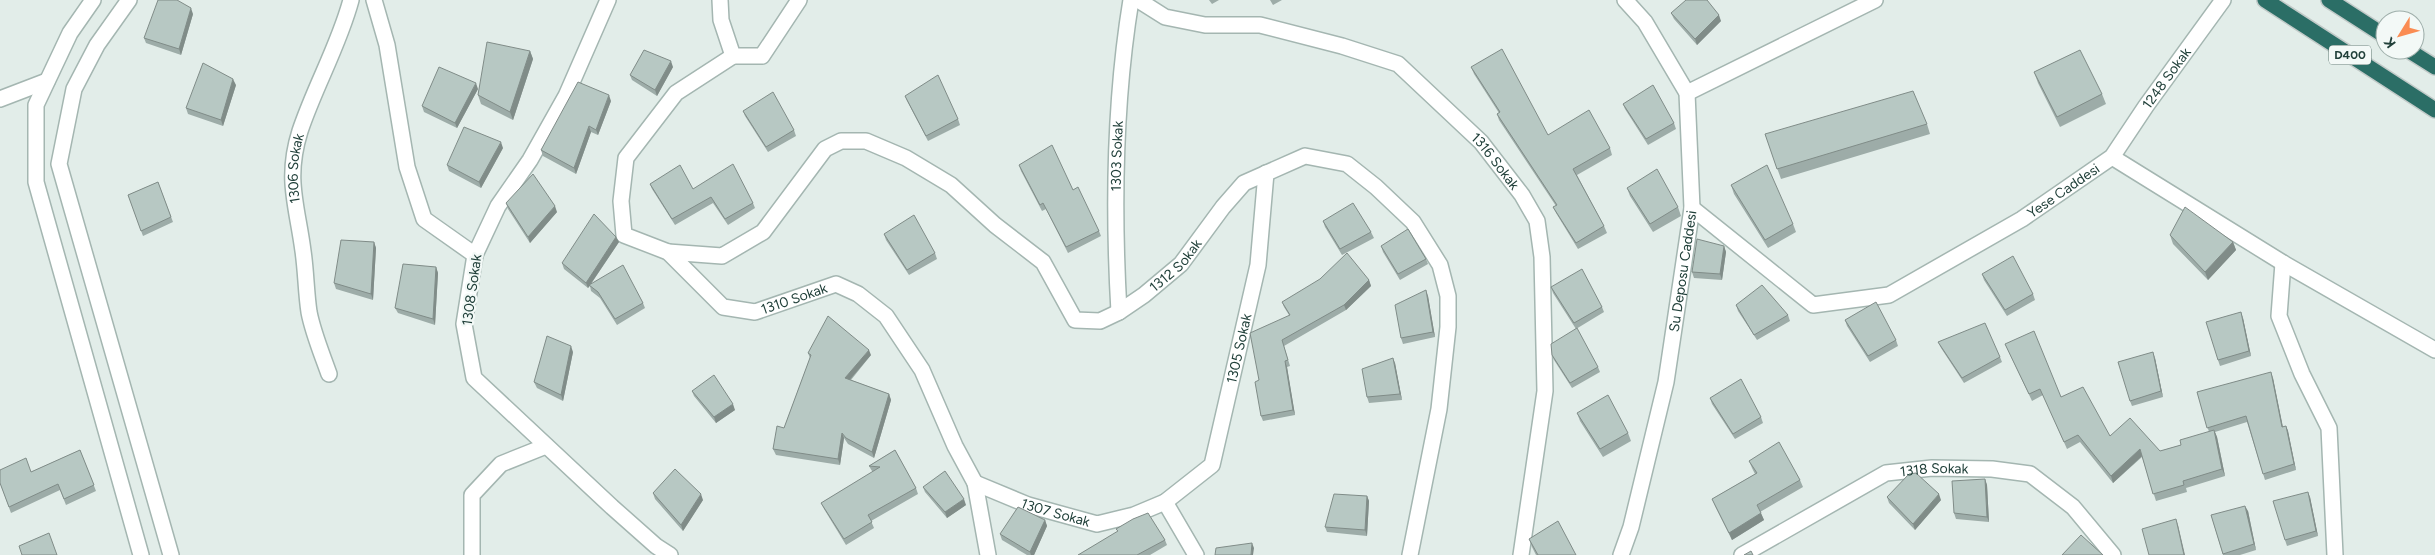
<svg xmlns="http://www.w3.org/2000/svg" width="2435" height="555" font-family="Figtree,sans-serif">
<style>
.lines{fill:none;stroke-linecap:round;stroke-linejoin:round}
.minor-casing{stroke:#a4b6b1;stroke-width:18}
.highway-casing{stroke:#c1cac8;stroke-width:18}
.minor{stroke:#fff;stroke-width:15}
.highway{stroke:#2b6e66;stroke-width:15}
.wall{fill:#9daca8}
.shaded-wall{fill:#808c88}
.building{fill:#b7c8c3;stroke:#808c88}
.labels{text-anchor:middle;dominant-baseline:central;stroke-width:4.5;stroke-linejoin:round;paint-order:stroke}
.shield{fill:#f3f9f7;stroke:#607873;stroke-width:1}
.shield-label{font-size:12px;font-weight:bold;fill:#21403a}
.street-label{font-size:14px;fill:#21403a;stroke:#f3f9f7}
</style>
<rect width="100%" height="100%" fill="#e2ede9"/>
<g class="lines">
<defs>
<g id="minor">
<path d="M93,0L70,33L36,105V182L141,555"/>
<path d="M129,0L97,45L74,89L59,164L171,555"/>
<path d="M374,0L387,45L407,167L424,219L475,255"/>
<path d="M608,0L566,96L530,160L498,206L475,255L464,324L474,378L612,507L656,546L670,555"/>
<path d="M720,0L721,20L733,56H762L799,0"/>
<path id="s1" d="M1138,0L1165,17L1205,25H1260L1342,46L1398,64L1481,142L1522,195L1537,221L1542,257L1545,391L1521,555"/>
<path id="s2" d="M733,56L676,93L626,158L621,201L624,235L668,252L723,307L755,312L836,284L858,294L886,316L922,370L955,446L975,483L988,555"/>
<path d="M1687,93L1875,0"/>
<path d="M0,99L47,81"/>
<path d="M2112,157L2283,263L2435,350"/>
<path id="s3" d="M1692,208L1813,305L1889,295L2022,219L2112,157L2146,106L2223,0"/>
<path id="s4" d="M668,252L722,256L763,232L825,149L841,141H866L906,158L951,185L995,225L1043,262L1075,320L1100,321L1119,312L1144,295L1181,264L1223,207L1244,183L1305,156L1347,164L1376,187L1413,222L1440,265L1448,296V327L1439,409L1410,555"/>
<path d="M2283,263L2279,316L2302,374L2329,428L2335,555"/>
<path id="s5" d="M1119,312C1113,208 1114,103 1131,0"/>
<path id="s6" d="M329,374C322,354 313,333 309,312C306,292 306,271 303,251C297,205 285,179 300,131C315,86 339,45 351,0"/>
<path id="s7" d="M975,483L1028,505L1097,524L1134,515L1165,502L1212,465L1258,265L1266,173"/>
<path d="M1165,502L1196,555"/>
<path d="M472,555V495L501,464L546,446"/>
<path id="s8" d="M1621,555L1631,527L1666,382L1692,208L1687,93L1645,22L1625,0"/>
<path id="s9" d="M1742,555L1886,473L1932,468L1992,469L2030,474L2073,507L2113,555"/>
</g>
<path id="highway" d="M2265,0L2435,110
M2329,0L2385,36
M2408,50L2435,67"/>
</defs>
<use href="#minor" class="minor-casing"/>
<use href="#highway" class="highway-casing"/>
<use href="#minor" class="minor"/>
<use href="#highway" class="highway"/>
</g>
<path class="wall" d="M1209,0H1219L1212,4Z
M1270,0H1282L1273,5Z
M1671,13L1721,21L1697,45L1674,19Z
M193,14L181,55L146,43L144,38Z
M530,51L533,59L513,120L481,104L478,95Z
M673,67L657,96L632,80L630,75Z
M1471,67L1548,135L1610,148L1612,155L1577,175L1604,226L1607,233L1578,249L1556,213L1553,207L1556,206L1499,120L1497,114L1499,113L1474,74Z
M2034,72L2102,94L2106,104L2060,127L2038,83Z
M236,85L223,126L188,114L186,108Z
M478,89L457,128L424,112L422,106Z
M905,96L958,119L960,125L928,141L907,101Z
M611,101L598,135L591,132L576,174L543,156L541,150Z
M1623,104L1674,123L1676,129L1648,145L1625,109Z
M743,111L794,130L796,136L768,152L745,116Z
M1927,124L1930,134L1781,179L1765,134Z
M503,148L481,188L449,171L447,165Z
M1019,165L1073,190L1099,231L1101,236L1068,253L1046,209L1042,211L1021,171Z
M158,182L173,222L143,236L128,195Z
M650,184L693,189L753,203L755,208L728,225L713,203L675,225L652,189Z
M1731,185L1793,224L1796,232L1768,248L1734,194Z
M1627,188L1678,207L1681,216L1653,232L1630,196Z
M506,203L557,212L530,243L508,209Z
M1323,221L1371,232L1374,238L1342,255L1325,227Z
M884,234L935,253L937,259L909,275L886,240Z
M2170,235L2233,242L2236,250L2208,280L2173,244Z
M616,237L619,242L591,284L643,303L645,308L617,325L600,298L591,291L590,286L588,288L564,269L562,263Z
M374,242L376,248L373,300L336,289L334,283Z
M1381,246L1426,259L1428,264L1400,280L1383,252Z
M1724,246L1726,252L1722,280L1694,278L1692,272Z
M436,267L438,273L435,325L398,313L395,308Z
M1982,274L2033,294L2035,300L2007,316L1984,280Z
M1369,280L1371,286L1346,310L1284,346L1290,366L1287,367L1295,415L1263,421L1261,416L1259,380L1289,315L1284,307L1282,302Z
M1551,287L1602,307L1604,312L1576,329L1553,293Z
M1428,296L1435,337L1403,344L1401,338Z
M1736,305L1788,315L1790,321L1757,340L1738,311Z
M2243,318L2251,356L2220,366L2218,360Z
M1845,320L1896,340L1898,346L1870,362L1847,326Z
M1938,342L2000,357L2002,362L1964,383L1941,348Z
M2005,344L2061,397L2110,436L2160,451L2181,445L2209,432L2197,392L2273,378L2283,427L2286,426L2288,431L2296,470L2265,480L2247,422L2215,432L2217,437L2225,476L2186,488L2187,492L2156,501L2142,457L2113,483L2080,442L2067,449L2043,395L2032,401Z
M573,352L563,401L537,388L534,382Z
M808,353L871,355L851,380L889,394L891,400L874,458L848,444L844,438L840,465L776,455L773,449L784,428L810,358Z
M1552,355L1598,367L1600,372L1572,388L1554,360Z
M2155,358L2163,397L2132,406L2130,401Z
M1395,363L1402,400L1369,403L1367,397Z
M692,391L735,410L716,423L694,396Z
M1710,398L1761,417L1763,423L1735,439L1712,404Z
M1577,413L1628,433L1631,441L1603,457L1580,421Z
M80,450L96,491L66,505L60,490L11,513L0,483L31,472Z
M895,450L916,488L918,494L871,521L874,528L846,545L824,509L821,503L873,472L872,471L869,466Z
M1749,461L1800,480L1803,487L1760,512L1764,520L1732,540L1715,506L1712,499L1755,474L1752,468Z
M1985,479L1987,485L1989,522L1956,519L1954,513Z
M923,487L966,505L947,518L925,492Z
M653,493L703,500L683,531L655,499Z
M1367,496L1369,501L1367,536L1327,532L1325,527Z
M1887,497L1941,500L1915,530L1889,503Z
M2310,497L2318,536L2287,546L2285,540Z
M2248,511L2256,550L2240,555H2223L2211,515Z
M1045,520L1047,526L1034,555H1027L1002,540L1000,534Z
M1116,529L1165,540L1167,545L1150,555H1078L1118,532Z
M1529,539L1576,555H1536L1532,547Z"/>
<path class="shaded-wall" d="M191,8L193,14L181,55L179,49Z
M1719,15L1721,21L1697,45L1695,39Z
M530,51L533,59L513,120L510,112Z
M671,61L673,67L657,96L655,90Z
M233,79L236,85L223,126L221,120Z
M476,83L478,89L457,128L455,123Z
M609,95L611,101L598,135L596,130Z
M589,126L591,132L576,174L574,168Z
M501,142L503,148L481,188L479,182Z
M555,206L557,212L530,243L528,237Z
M616,237L619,242L588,288L586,283Z
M374,242L376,248L373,300L371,294Z
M2233,242L2236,250L2208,280L2205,272Z
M1724,246L1726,252L1722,280L1720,274Z
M436,267L438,273L435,325L433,319Z
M1369,280L1371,286L1346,310L1344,305Z
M1426,290L1428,296L1435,337L1433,332Z
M2241,312L2243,318L2251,356L2249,351Z
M571,346L573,352L563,401L561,395Z
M869,350L871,355L847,383L845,378Z
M2153,352L2155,358L2163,397L2161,391Z
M1393,358L1395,363L1402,400L1400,394Z
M1285,361L1287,367L1295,415L1293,410Z
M2271,372L2273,378L2284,433L2282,427Z
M889,394L891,400L874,458L872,452Z
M733,404L735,410L716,423L714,417Z
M2286,426L2288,431L2296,470L2294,464Z
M2214,430L2217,437L2225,476L2222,469Z
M842,433L844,438L840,465L838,459Z
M2140,449L2142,456L2113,483L2111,476Z
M1985,479L1987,485L1989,522L1987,517Z
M2308,492L2310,497L2318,536L2316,531Z
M701,494L703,500L683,531L681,525Z
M1939,494L1941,500L1915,530L1913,524Z
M1367,496L1369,501L1367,536L1365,530Z
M964,499L966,505L947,518L945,512Z
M2245,506L2248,511L2256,550L2254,544Z
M1761,513L1764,520L1732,540L1729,533Z
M2176,519L2178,525L2185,555H2184Z
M1045,520L1047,526L1034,555H1031L1030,552Z
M1252,543L1254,548L1253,555H1251Z"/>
<path class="building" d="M158,0H177L191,8L179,49L144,38Z
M1686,0H1707L1719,15L1695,39L1671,13Z
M487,42L530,51L510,112L478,95Z
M1502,49L1548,135L1589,110L1610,148L1573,169L1604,226L1576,243L1553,207L1557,205L1497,114L1500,112L1471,67Z
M644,50L671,61L655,90L630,75Z
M2080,50L2102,94L2057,117L2034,72Z
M203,63L233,79L221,120L186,108Z
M439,67L476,83L455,123L422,106Z
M938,75L958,119L926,136L905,96Z
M578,82L609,95L596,130L589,126L574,168L541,150Z
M1653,85L1674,123L1646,139L1623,104Z
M1913,91L1927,124L1777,169L1765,134Z
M773,92L794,130L766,147L743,111Z
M464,127L501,142L479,182L447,165Z
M1052,145L1073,190L1078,187L1099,231L1066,247L1043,203L1040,205L1019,165Z
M733,164L753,203L725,219L711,197L672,219L650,184L680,165L693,189Z
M1767,165L1793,224L1765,240L1731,185Z
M1657,169L1678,207L1650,224L1627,188Z
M533,174L555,206L528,237L506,203Z
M158,182L171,217L141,231L128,195Z
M1353,203L1371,232L1340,249L1323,221Z
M2185,207L2233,242L2205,272L2170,235Z
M594,214L616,237L586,283L562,263Z
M914,215L935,253L907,270L884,234Z
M1408,229L1426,259L1398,274L1381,246Z
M1697,239L1724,246L1720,274L1692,272Z
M341,240L374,242L371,294L334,283Z
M1347,253L1369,280L1344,305L1282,340L1288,360L1285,361L1293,410L1261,416L1255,382L1259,380L1250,333L1290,315L1282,302L1320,279Z
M2013,256L2033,294L2005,310L1982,274Z
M403,264L436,267L433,319L395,308Z
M623,265L643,303L615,319L598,292L589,285Z
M1582,269L1602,307L1574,323L1551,287Z
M1762,285L1788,315L1754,335L1736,305Z
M1426,290L1433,332L1401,338L1395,305Z
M1876,302L1896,340L1868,356L1845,320Z
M2241,312L2249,351L2218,360L2206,322Z
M828,316L869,350L845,378L889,394L872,452L846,438L842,433L838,459L773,449L777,426L784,428L811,355L808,353Z
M1985,323L2000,357L1962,378L1938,342Z
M1577,328L1598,367L1570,383L1552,355L1551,344Z
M2034,331L2061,397L2083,387L2110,436L2130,418L2160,451L2181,445L2180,440L2214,430L2222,469L2183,481L2184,485L2153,494L2140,449L2111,476L2078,435L2064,442L2040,389L2029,394L2005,344Z
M547,336L571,346L561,395L534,382Z
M2153,352L2161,391L2130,401L2118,362Z
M1393,358L1400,394L1367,397L1362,369Z
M2271,372L2282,427L2286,426L2294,464L2263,474L2246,416L2207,428L2197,392Z
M714,375L733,404L714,417L692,391Z
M1741,379L1761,417L1733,434L1710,398Z
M1608,395L1628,433L1600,449L1577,413Z
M1779,442L1800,480L1757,505L1761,513L1729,533L1712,499L1757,473L1749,461Z
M80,450L94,485L64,499L58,484L9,507L0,483V470L26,458L31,472Z
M895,450L916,488L868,515L872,522L844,539L821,503L880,467L869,466Z
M675,469L701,494L681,525L653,493Z
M945,471L964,499L945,512L923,487Z
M1916,473L1939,494L1913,524L1887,497L1909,474Z
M1985,479L1987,517L1954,513L1952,481Z
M2308,492L2316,531L2285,540L2273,501Z
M1334,494L1367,496L1365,530L1325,527Z
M2245,506L2254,544L2223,554L2211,515Z
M1018,507L1045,520L1030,552L1000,534Z
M1148,513L1165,540L1137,555H1078L1118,531L1116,529L1133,519Z
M2176,519L2184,555H2149L2142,529Z
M1558,521L1576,555H1538L1529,539Z
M49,533L57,555H22L19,546Z
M2081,535L2103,555H2062Z
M1252,543L1251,555H1215L1216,548Z
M1751,551L1753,555H1744Z"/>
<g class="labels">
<rect class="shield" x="2329" y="45.5" width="42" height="19" rx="4"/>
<g class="shield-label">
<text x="2350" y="55">D400</text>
</g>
<g class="street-label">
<text stroke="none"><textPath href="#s3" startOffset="590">1248 Sokak</textPath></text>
<text stroke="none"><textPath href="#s5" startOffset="156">1303 Sokak</textPath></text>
<text stroke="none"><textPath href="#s1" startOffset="409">1316 Sokak</textPath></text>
<text stroke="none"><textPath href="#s6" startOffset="210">1306 Sokak</textPath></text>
<text stroke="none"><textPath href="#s3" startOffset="435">Yese Caddesi</textPath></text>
<text stroke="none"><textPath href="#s4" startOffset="650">1312 Sokak</textPath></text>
<text stroke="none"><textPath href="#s8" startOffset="291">Su Deposu Caddesi</textPath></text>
<text transform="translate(472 290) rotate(-82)">1308 Sokak</text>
<text stroke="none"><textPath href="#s2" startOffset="426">1310 Sokak</textPath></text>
<text stroke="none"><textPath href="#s7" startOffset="380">1305 Sokak</textPath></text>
<text stroke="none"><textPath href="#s9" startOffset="214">1318 Sokak</textPath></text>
<text stroke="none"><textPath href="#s7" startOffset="86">1307 Sokak</textPath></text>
</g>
</g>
<g transform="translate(2400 35) rotate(233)"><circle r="24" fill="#f3f9f7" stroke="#9fafab"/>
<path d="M0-4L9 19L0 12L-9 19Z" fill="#fa8c53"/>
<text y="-8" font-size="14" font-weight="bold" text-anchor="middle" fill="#21403a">K</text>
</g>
</svg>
